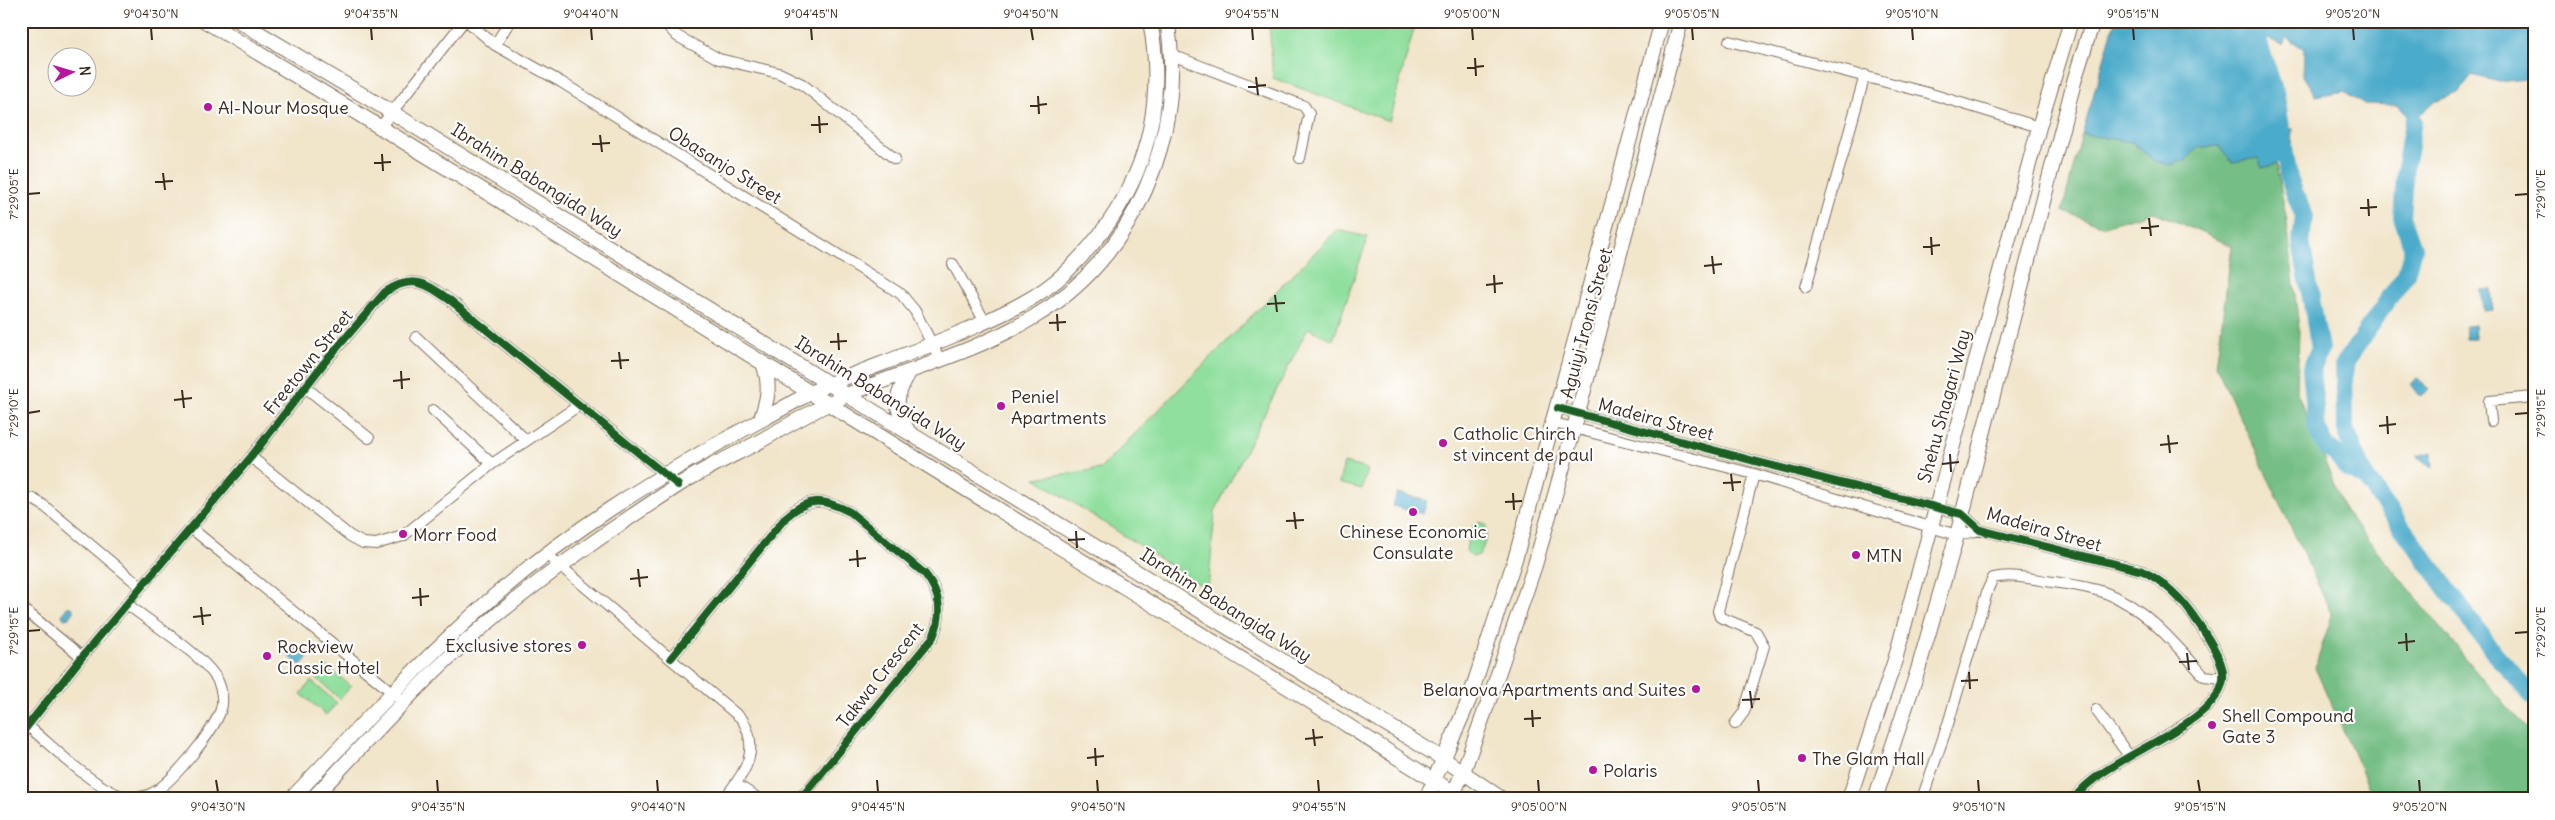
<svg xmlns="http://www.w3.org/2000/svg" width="2555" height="820" font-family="Delius,sans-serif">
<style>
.green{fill:#90df9e;stroke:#66845e}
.forest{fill:#74be85;stroke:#587452}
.water{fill:#4babca;stroke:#436a74}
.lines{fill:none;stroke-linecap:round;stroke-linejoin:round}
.river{stroke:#4babca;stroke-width:18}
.street-casing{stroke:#7b6b5a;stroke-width:12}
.secondary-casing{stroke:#7b6b5a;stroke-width:16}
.street{stroke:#fff;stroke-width:10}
.secondary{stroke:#fff;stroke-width:14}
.cycleway-casing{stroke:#fff;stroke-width:11}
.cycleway{stroke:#1b5e20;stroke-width:8}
.ticks{fill:none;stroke:#3b2a1e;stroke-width:2}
.poi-dot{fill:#b5179e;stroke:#fff;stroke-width:2}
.labels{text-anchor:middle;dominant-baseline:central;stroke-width:4.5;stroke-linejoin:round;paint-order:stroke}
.poi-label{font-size:18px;fill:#3b2a1e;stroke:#fff;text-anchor:start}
.street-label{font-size:18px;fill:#3b2a1e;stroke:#fff}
.neatline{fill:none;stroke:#3b2a1e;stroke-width:2}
.ticks-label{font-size:12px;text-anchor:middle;fill:#3b2a1e}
</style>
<rect width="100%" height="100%" fill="#fff"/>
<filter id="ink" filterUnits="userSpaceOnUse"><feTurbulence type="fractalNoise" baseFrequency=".02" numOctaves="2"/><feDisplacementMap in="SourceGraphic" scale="10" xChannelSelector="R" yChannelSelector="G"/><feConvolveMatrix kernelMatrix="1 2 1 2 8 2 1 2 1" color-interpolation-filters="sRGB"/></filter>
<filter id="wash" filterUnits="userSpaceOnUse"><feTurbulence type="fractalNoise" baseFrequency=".0096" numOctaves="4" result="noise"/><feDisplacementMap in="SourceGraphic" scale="20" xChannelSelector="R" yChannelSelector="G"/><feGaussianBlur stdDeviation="1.12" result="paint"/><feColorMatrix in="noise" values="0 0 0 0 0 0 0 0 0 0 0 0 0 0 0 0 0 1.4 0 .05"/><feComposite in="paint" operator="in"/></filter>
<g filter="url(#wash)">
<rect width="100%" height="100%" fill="#f1e5ca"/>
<path class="green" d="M1269,21H1416L1389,121L1273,78Z
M1337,230L1368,237L1333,340L1308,328L1215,511L1209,580L1205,588L1035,478L1100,469Z
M1344,463L1367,469L1362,489L1339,483Z
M1478,522L1485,524C1489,532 1484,547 1479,555L1472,557L1466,551C1467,542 1470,526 1478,522Z
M325,665L351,686L340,699L315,677Z
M311,681L337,703L326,715L301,694Z"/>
<path class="forest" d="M2082,134L2132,142L2154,161L2186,160L2199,147L2219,146L2232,162L2258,157L2262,168L2276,164L2287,222L2299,329L2297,392L2345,512L2493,691L2534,735V799H2374L2315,668L2332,615L2216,366L2232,246L2154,212L2103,226L2062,211Z"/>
<path class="water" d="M2115,21H2534V78L2499,82L2472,75L2458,93L2434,102L2413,121L2397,105L2364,104L2345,91L2316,96L2303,76L2304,49L2286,37L2283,45L2268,39L2258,55V67L2273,72L2278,105L2277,126L2293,129L2292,150L2276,164L2262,168L2258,158L2232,162L2219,146L2199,147L2186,160L2170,165L2154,161L2132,142L2082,134Z
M2491,289L2493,310L2483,311L2481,290Z
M2474,325L2475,339H2466L2465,326Z
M2418,378L2428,390L2420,396L2411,384Z
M2432,452L2433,468L2416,456Z
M1397,493L1427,501L1423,514L1393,506Z
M67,607H72L74,612L69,618L64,619L62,615Z
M293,642L309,655L301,666L284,652Z"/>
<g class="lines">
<path class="river" d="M2246,21L2256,34L2276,96L2289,179L2304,216L2301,242L2320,349L2311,369L2317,429L2327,448L2335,452L2345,466L2367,480L2495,654L2534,698
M2367,480L2345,428L2344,364L2406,274L2413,248L2402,217L2406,164L2413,121"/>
</g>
</g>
<g filter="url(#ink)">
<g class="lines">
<defs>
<path id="street" d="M467,21L495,45L561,82L901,294L915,311L940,360
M663,21L677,36L719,59L779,73L802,84L895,159
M1729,41L1928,93L2039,127
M495,45L510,21
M1172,55L1304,106L1309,114L1300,158
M381,126L464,21
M953,264L985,322
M1806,287L1865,75
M416,337L526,440
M305,387L369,438
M1558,408L1754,461L1962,514L1980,530L2143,571C2174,587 2190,609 2208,638C2215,650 2225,666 2223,680C2215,728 2103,756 2074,799
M433,410L492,464
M2491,421L2489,401L2534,397
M1554,423L1754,474L1957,535L1980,530
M251,457L350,536L363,543L376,544L403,536L492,464L578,406
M21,497L33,499L43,505L141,587
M191,528L404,702
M546,554L742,719C761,751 745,772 724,799
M21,607L82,657
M671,658L786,517C809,497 823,498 850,512L925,574C941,594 943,614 933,637L806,792L797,799
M2096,710L2129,756
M1735,724L1744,712L1764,646L1756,632L1720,617L1718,611L1754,474
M28,726C51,745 94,788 122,796C130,798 141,798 148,795C169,788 215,730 221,709C224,700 221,687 217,679C202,654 151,623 127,604
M21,734L82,657L251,457L324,363L385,292C413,274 426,283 451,301L678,485
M736,784L759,799
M1922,799L1948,724L1988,589L1993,578C2010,574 2029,578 2046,581C2066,584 2087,586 2106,593C2146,608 2176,645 2204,676L2223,678"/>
<path id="secondary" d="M205,21C565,237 918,462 1276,680C1340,719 1401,762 1465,799
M239,21L393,113L847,395L1445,760L1502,799
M760,421C768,399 771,385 763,363
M908,431C893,405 895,396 910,371
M291,799C350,737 409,673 473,615C559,536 660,474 763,419C786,407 809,392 834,382C880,364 926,348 971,328C1005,313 1039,298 1066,272C1137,204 1169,120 1150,21
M312,799C368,740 423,678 485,625C545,574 609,531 674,488C700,471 728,458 755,444C785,427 815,409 847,395C909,369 976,352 1034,317C1134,259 1187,133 1167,21
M1426,799L1469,700L1516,556L1662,21
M1451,799L1463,772L1493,689L1535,565L1574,428L1681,21
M1849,799L1895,660L2039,127L2071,21
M1875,799L1917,673L1957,535L2075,78L2093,21"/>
</defs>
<use href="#street" class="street-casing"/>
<use href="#secondary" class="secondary-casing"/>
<use href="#street" class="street"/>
<use href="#secondary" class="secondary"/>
<defs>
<path id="cycleway" d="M1558,408L1754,461L1962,514L1980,530L2143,571C2174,587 2190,609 2208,638C2215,650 2225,666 2223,680C2215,728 2103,756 2074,799
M671,658L786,517C809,497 823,498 850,512L925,574C941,594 943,614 933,637L806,792L797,799
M21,734L82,657L251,457L324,363L385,292C413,274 426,283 451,301L678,485"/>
</defs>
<use href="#cycleway" class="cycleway-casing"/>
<use href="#cycleway" class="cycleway"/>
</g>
</g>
<path class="ticks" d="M151,28L152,40M371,28L372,40M591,28L592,40M811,28L812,40M1031,28L1033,40M1252,28L1253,40M1472,28L1473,40M1692,28L1693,40M1912,28L1913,40M2133,28L2134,40M2353,28L2354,40M1475,58L1476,76M1467,68L1484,66M1256,77L1258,95M1248,87L1266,85M1038,96L1039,114M1030,106L1047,104M819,116L820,133M811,125L828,124M600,135L602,152M592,144L610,143M382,154L383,171M374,163L391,162M163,173L165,190M155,182L173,181M28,194L40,193M2515,195L2528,194M2368,199L2369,216M2360,208L2377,207M2149,218L2151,236M2141,228L2159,226M1931,237L1932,255M1923,247L1940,245M1712,256L1714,274M1704,266L1722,264M1494,275L1495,293M1486,285L1503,283M1275,295L1277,312M1267,304L1285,303M1057,314L1058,331M1049,323L1066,322M838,333L839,350M830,342L847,341M619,352L621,369M611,361L629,360M401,371L402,389M393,381L410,379M182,390L184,408M174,400L192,398M28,413L40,411M2515,414L2528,413M2387,416L2388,434M2379,426L2396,424M2168,435L2170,453M2160,445L2178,443M1950,454L1951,472M1942,464L1959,462M1731,474L1733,491M1723,483L1741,482M1513,493L1514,510M1505,502L1522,501M1294,512L1296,529M1286,521L1304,520M1076,531L1077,548M1068,540L1085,539M857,550L858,567M849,560L866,558M638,569L640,587M630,579L648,577M420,588L421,606M412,598L429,596M201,607L203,625M193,617L211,615M28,631L40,630M2406,633L2407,651M2515,633L2528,632M2398,643L2415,641M2187,653L2189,670M2179,662L2197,661M1969,672L1970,689M1961,681L1978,680M1750,691L1752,708M1742,700L1760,699M1532,710L1533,727M1524,719L1541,718M1313,729L1315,746M1305,739L1323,737M1095,748L1096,766M1087,758L1104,756M216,780L218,792M437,780L438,792M657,780L658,792M877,780L878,792M1097,780L1098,792M1318,780L1319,792M1538,780L1539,792M1758,780L1759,792M1978,780L1979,792M2198,780L2200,792M2419,780L2420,792"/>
<g class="poi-dot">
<circle cx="208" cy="107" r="5"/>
<circle cx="1001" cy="406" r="5"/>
<circle cx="1443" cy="443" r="5"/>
<circle cx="1413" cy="512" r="5"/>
<circle cx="403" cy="534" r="5"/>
<circle cx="1856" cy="555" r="5"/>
<circle cx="582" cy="645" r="5"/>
<circle cx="267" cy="656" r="5"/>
<circle cx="1696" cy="689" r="5"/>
<circle cx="2212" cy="725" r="5"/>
<circle cx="1802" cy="758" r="5"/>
<circle cx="1593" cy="770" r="5"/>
</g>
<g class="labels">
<g class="poi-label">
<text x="218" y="107">Al-Nour Mosque</text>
<text x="1011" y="396">Peniel<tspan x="1011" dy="21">Apartments</tspan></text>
<text x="1453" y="433">Catholic Chirch<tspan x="1453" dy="21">st vincent de paul</tspan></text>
<text x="1413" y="531" text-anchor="middle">Chinese Economic<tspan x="1413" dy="21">Consulate</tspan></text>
<text x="413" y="534">Morr Food</text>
<text x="1866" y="555">MTN</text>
<text x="572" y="645" text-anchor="end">Exclusive stores</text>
<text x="277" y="646">Rockview<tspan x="277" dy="21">Classic Hotel</tspan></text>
<text x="1686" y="689" text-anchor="end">Belanova Apartments and Suites</text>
<text x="2222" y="715">Shell Compound<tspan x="2222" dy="21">Gate 3</tspan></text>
<text x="1812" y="758">The Glam Hall</text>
<text x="1603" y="770">Polaris</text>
</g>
<g class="street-label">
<text transform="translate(725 165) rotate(32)">Obasanjo Street</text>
<text transform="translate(537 180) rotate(32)">Ibrahim Babangida Way</text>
<text transform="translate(1586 323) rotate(-75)">Aguiyi Ironsi Street</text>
<text transform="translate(308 362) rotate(-51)">Freetown Street</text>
<text transform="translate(881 393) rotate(32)">Ibrahim Babangida Way</text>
<text transform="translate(1944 406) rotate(-75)">Shehu Shagari Way</text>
<text transform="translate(1656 419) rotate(15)">Madeira Street</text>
<text transform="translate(2044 529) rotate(16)">Madeira Street</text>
<text transform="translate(1226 605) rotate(32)">Ibrahim Babangida Way</text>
<text transform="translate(880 675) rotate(-52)">Takwa Crescent</text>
</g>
</g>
<rect width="2555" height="820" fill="none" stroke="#fff" stroke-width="55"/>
<g transform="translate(72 72) rotate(85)"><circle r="24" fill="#ffffff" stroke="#b1aaa5"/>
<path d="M0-4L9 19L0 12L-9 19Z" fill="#b5179e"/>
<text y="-8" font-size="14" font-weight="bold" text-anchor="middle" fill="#3b2a1e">N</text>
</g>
<rect x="28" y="28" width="2500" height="764" class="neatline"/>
<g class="ticks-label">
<text x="151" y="18">9°04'30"N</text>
<text x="371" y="18">9°04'35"N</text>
<text x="591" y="18">9°04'40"N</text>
<text x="811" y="18">9°04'45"N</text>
<text x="1031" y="18">9°04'50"N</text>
<text x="1252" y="18">9°04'55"N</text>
<text x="1472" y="18">9°05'00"N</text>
<text x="1692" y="18">9°05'05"N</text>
<text x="1912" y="18">9°05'10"N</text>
<text x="2133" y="18">9°05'15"N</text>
<text x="2353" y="18">9°05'20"N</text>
<text transform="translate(14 194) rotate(-90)" y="4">7°29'05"E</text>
<text transform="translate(2541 194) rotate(-90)" y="4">7°29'10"E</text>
<text transform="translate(14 413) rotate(-90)" y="4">7°29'10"E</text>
<text transform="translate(2541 413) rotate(-90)" y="4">7°29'15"E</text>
<text transform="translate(14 631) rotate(-90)" y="4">7°29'15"E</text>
<text transform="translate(2541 632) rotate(-90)" y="4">7°29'20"E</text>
<text x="218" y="811">9°04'30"N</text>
<text x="438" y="811">9°04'35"N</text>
<text x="658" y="811">9°04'40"N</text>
<text x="878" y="811">9°04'45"N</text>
<text x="1098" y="811">9°04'50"N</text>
<text x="1319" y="811">9°04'55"N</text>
<text x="1539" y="811">9°05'00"N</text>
<text x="1759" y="811">9°05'05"N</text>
<text x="1979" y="811">9°05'10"N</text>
<text x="2200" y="811">9°05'15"N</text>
<text x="2420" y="811">9°05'20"N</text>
</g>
</svg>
